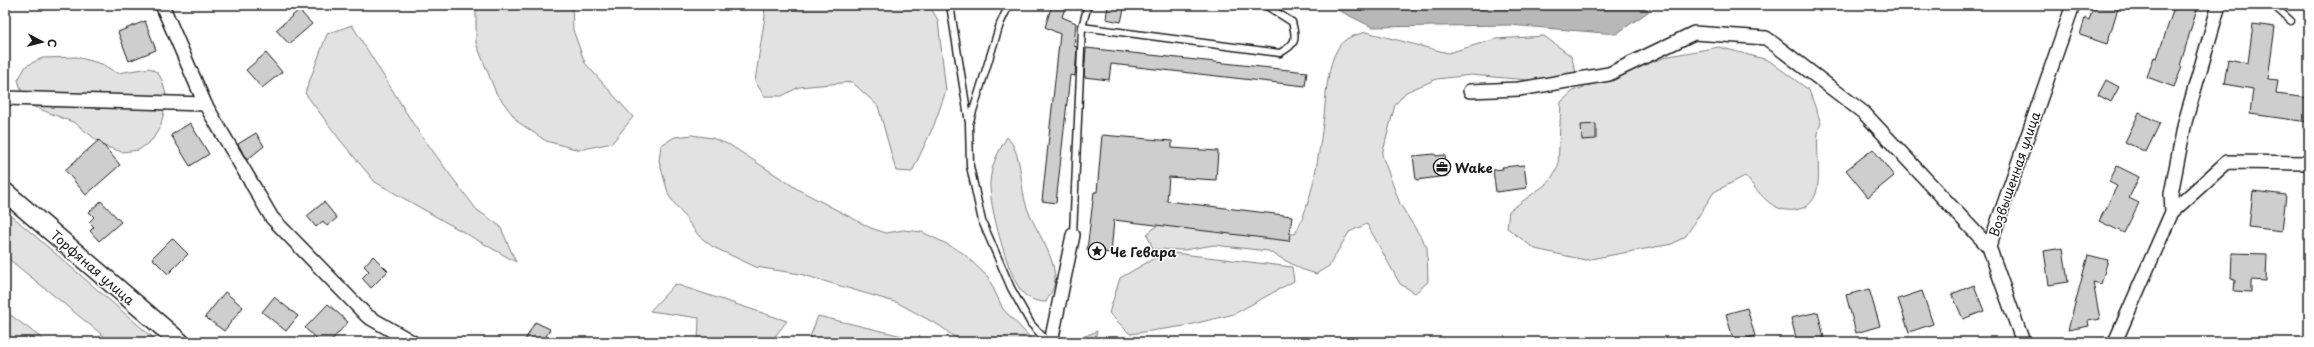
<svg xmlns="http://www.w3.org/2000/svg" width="2314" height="347" font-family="'Playpen Sans',sans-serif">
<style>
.green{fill:#e2e2e2;stroke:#7f7f7f}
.water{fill:#b8b8b8;stroke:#7a7a7a}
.building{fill:#cecece;stroke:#1c1c1c}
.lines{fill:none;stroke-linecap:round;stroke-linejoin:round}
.lane-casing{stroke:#1c1c1c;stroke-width:9}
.street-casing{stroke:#1c1c1c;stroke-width:16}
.secondary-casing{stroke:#1c1c1c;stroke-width:21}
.lane{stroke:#fff;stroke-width:6}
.street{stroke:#fff;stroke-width:13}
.secondary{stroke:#fff;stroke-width:18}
.labels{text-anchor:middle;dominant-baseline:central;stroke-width:3;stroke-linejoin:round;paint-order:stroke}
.poi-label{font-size:13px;font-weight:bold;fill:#1c1c1c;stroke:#fff;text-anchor:start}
.street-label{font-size:13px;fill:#1c1c1c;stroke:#fff}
</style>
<rect width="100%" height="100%" fill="#fff"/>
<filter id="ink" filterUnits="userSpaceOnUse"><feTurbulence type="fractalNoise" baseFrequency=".025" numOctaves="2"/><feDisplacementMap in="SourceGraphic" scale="8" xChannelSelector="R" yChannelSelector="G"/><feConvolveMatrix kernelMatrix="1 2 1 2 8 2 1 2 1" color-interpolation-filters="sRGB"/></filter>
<g filter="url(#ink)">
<path class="green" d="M476,5H572L573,30L585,63L633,117L612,143L579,150L546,141L518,122L496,93L476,43Z
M764,5H929L938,20L946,91L934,125L912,172L896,171L878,106L852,82L799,87L782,96H764L755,81L765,16Z
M352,25L414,125L448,172L477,210L500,226L516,262L375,182L340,140L305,93L327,34Z
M1366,32L1448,53L1496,39L1544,36L1571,56L1576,72L1539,81L1471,75L1437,79L1406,92L1395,105L1382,155L1400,204L1427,247L1428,282L1415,293L1400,284L1367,224L1349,232L1329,266L1316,274L1301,269L1268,251L1214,245L1184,250L1153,249L1147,234L1159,224L1295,234C1313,201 1319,154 1324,116C1326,96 1327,65 1338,48C1344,37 1356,35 1366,32Z
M1719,47L1768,60L1809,90L1821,123C1809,147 1835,205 1795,210C1771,213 1759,192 1745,176L1714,192L1686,236L1672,244L1585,260L1535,249L1507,228L1509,211L1549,182L1558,167L1561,102L1573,91L1669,56Z
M77,57L102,64L117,73L150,68L158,73L162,80L167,98L161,125L153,139L139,150L122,152L104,146L75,123L32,106L24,99L18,80L26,66L42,58Z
M692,135L712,138L730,145L799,190L871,228L886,233L904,230L922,232L947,244L963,253L988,277L1003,309L1028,335L1032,342H961L940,326L898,303L800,274L756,267L713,247L699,236L669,196L659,161L661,145L675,137Z
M1007,137C1022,153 1020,181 1025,201C1032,228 1054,250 1055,279C1055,288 1050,294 1046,302C1034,302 1024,297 1018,286C1006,267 989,205 990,183C991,165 998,152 1007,137Z
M5,210L158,342H111L5,256Z
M1165,252L1292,267L1294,281L1234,314L1185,326L1130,334L1109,313L1120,278Z
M675,284L787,321L773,339L781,342H698L699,318L650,311Z
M5,311L47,342H5Z
M818,316L911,338L910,342H808Z
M1097,331L1094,342H1075L1076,340Z"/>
<path class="water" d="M1328,5H1647L1648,12L1616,34L1510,25L1372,27Z"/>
<path class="building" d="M1052,5H1066L1062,17L1076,23L1074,46L1077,47L1075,76L1070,75L1056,203L1042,201L1060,34L1045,27Z
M1108,5H1125L1121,22L1106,19Z
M2094,5H2119L2107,44L2080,35L2085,18L2089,20Z
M2175,5H2198L2180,66L2182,67L2174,87L2147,77L2154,57L2157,58Z
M299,10L312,24L289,44L276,30Z
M145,21L156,50L129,61L118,32Z
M2253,24L2275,27L2268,79L2278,80L2276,94L2309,98V122L2250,114L2253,89L2224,84L2228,59L2248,63Z
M1086,48L1307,72L1305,86L1111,64L1109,80L1084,77Z
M266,53L282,72L262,88L246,70Z
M2106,80L2119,87L2111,102L2098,95Z
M2139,113L2160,123L2146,152L2125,142Z
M190,123L209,154L190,166L171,135Z
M1596,124V139L1582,140L1581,125Z
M256,133L264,146L247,160L238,144Z
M1102,135L1172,141V148L1218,151L1216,180L1169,177L1167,201L1292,216L1289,241L1114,220L1111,253L1087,250L1094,192H1097Z
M99,140L120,165L86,195L65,170Z
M1873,149L1894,176L1868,197L1846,170Z
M1435,154L1436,156L1445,155L1447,176L1416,180L1413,156Z
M1524,165L1527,188L1496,192L1493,170L1503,169L1502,167Z
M2117,166L2139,177L2129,198L2139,203L2124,233L2099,221L2117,186L2109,182Z
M2253,191L2286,195L2282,231L2249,227Z
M101,201L121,222L99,241L90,231L94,227L89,222L94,217L89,212Z
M324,202L337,218L327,226L323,221L316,227L307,216Z
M172,238L188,254L168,274L152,258Z
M2063,248L2068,282L2049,285L2044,251Z
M2232,253L2267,254L2266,281L2251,280V292L2234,291L2235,280L2231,279Z
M2088,255L2108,260L2101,284L2093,282L2100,319L2088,321L2089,326L2068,330Z
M373,256L388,271L371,288L362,278L369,271L364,266Z
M1974,285L1984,311L1963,319L1952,294Z
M1869,289L1880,326L1856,333L1846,295Z
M1922,291L1933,324L1909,332L1898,299Z
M225,292L243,307L224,331L205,317Z
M274,297L298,316L286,331L262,312Z
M328,304L348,322L330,342H320L305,328Z
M1747,308L1755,336L1734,342L1726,314Z
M1818,312L1825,342H1797L1791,318Z
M535,322L550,329L543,342H524Z"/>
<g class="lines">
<defs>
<path id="lane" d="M950,5L969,123
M1009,5L1000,24L969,124L970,166L982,221L1011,288L1031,324L1048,342
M2273,5L2291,21
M1082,27L1280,53C1296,44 1297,40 1292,22L1265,5
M1073,235L1082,27L1088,5"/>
<path id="street" d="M162,5L205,104L272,218L367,316L412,342
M1470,91L1519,89L1609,74L1694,33L1766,38L1864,113L1989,247
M5,98L205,104
M2172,212L2227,162L2309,163
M1051,342L1073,235
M2023,342L1989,247L2073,5
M2115,342L2172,212L2171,194L2185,122L2219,5"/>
<path id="secondary" d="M5,192L180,342"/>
</defs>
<use href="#lane" class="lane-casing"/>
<use href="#street" class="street-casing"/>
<use href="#secondary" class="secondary-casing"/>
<use href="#lane" class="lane"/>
<use href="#street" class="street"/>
<use href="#secondary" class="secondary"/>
</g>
</g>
<defs>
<symbol id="office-ring" viewBox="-11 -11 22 22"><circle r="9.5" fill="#fff" stroke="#1c1c1c" stroke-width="1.5"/><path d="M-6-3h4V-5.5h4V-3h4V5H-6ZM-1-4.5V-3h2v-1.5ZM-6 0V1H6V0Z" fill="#1c1c1c"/></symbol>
<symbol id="sight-ring" viewBox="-11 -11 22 22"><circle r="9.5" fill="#fff" stroke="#1c1c1c" stroke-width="1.5"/><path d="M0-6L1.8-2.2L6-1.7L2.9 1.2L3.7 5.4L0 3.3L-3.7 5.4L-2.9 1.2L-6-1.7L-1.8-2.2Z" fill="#1c1c1c"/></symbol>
</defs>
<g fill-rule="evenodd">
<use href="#office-ring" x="1432" y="157" width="20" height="20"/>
<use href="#sight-ring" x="1087" y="241" width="20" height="20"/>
</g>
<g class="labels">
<g class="poi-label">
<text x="1455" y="167">Wake</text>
<text x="1110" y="251">Че Гевара</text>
</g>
<g class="street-label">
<text transform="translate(2014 174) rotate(-71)">Возвышенная улица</text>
<text transform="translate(93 267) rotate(41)">Торфяная улица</text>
</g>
</g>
<rect width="2314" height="347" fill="none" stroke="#fff" stroke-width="20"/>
<rect x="10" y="10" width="2294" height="327" fill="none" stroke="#1c1c1c" stroke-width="1.5" filter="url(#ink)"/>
<g transform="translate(42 42) rotate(97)" stroke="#ffffff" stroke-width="3" paint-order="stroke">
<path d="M0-3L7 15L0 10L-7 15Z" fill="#1c1c1c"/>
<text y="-6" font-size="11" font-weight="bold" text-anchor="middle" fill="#1c1c1c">С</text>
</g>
</svg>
